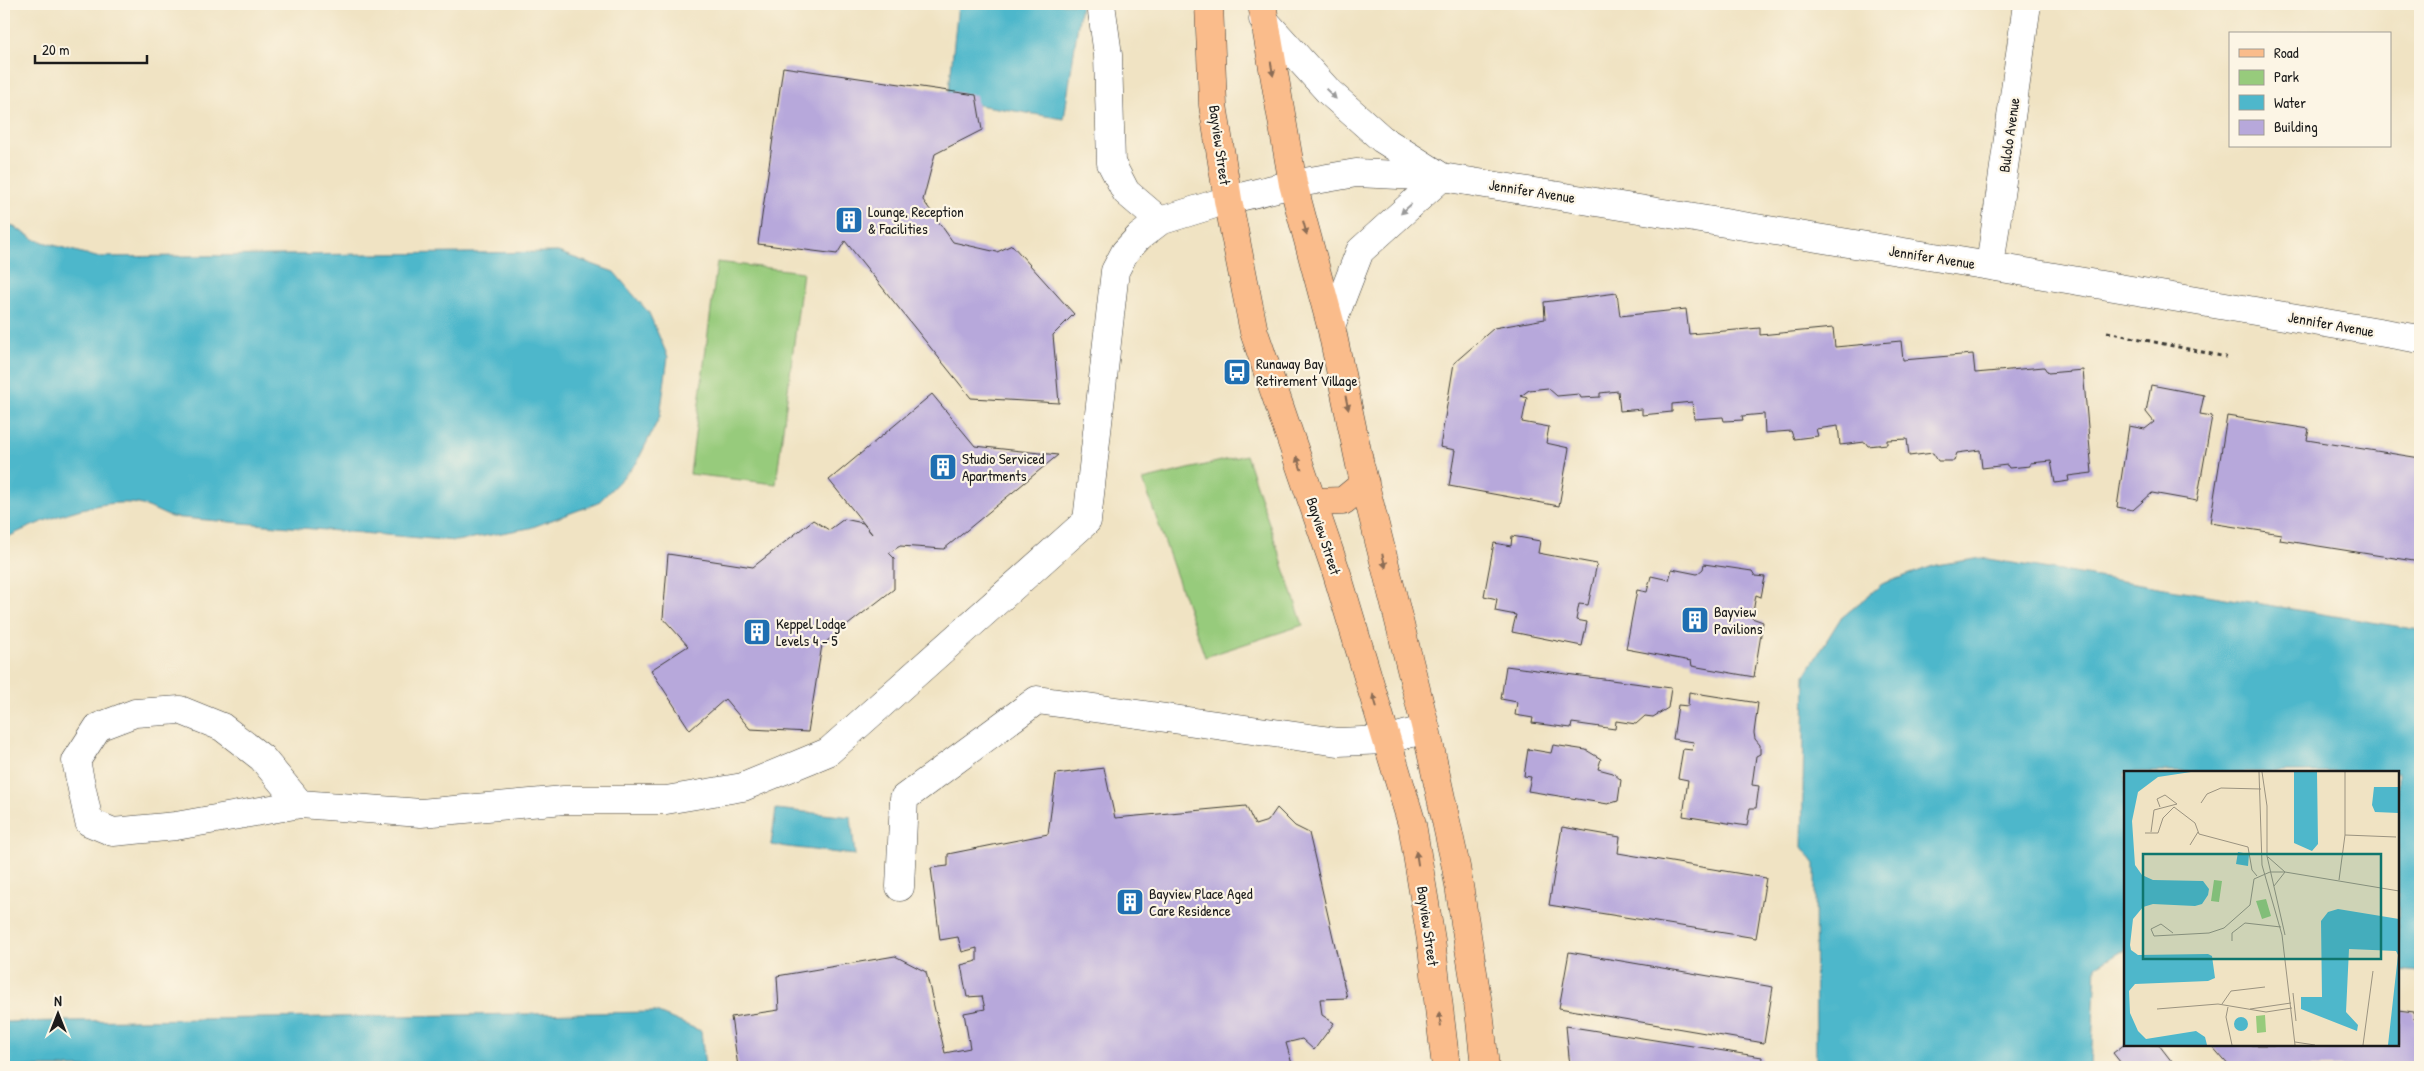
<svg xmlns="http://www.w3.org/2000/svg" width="2424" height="1071" font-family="'Patrick Hand',sans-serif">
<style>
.green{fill:#97cb7c;stroke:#5a744c}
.water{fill:#4eb7cb;stroke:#356a74}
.building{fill:#b7a8db}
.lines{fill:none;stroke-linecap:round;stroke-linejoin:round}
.minor-casing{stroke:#3c3a35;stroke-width:29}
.major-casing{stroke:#3c3a35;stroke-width:29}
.path{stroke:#3c3a35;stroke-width:3;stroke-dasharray:4 4;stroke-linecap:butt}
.minor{stroke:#fff;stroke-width:28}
.major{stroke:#fabc8b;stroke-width:28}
.oneway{fill:#8b6c54}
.oneway2{fill:#999}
.labels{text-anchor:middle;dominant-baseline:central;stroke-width:4.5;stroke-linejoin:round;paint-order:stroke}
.street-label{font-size:15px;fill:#1c1c1c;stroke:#fcf5e5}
.poi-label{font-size:15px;fill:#1c1c1c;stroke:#fcf5e5;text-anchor:start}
.inset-road{fill:none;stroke:#9b9380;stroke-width:1}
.view{fill:#0f766e;fill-opacity:0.15;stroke:#0f766e;stroke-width:2.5}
.inset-edge{fill:none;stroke:#1c1c1c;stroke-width:2.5}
</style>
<rect width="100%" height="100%" fill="#fcf5e5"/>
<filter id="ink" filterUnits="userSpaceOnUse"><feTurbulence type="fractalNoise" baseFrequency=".02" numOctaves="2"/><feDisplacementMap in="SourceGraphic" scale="10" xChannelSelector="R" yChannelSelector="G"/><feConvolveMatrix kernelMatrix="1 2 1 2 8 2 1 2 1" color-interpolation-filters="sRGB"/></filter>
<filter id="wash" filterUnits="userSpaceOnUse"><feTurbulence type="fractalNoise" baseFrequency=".0096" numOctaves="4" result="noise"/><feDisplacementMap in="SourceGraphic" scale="20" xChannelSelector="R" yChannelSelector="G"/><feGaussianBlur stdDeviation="1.12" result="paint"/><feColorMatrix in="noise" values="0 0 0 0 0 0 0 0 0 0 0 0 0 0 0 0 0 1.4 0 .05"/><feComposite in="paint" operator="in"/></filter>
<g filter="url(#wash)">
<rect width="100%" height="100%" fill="#f0e3c3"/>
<path class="green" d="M717,262L803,272L776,484L690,474Z
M1246,455L1303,625L1205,657L1143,480Z"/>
<path class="water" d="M958,4H1081L1064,119L948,100Z
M4,221L36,240L96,257L558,252L614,272L649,313L668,357L660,416L636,464L598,503L530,528L456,541L171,517C160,513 149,506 138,504C100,497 37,522 4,539Z
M1982,558L2420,630V973L2398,971V772H2125V952H2120L2096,966L2091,1067H1816L1815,864L1802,847L1805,675L1840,619L1882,584L1936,565Z
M776,809L851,817L855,855L771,845Z
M656,1012L701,1031L705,1067H4V1022Z"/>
<g id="blocks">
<path class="building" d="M783,67L976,95L982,130L935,154L923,200L953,242L997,252L1012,245L1074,314L1053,335L1059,403L971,398L845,241L837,254L758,244Z
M1617,293L1620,316L1686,309L1689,334L1760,328V335L1833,328L1835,347L1901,341L1903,360L1973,354L1975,373L2044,367L2048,373L2083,370L2092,473L2068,476L2069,481L2055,483L2051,461L2030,463V466L2009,468L2007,465L1982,468L1980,450L1957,453L1954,461H1938L1933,453L1909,456L1907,439L1887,440V444L1868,446L1865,442L1840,445L1838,426L1816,429L1818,436L1794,439L1791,431L1765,433L1764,414L1742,416L1743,420L1724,421L1723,417L1694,419L1692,402L1672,404V412L1642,415V409L1620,411L1618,391L1600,393V397L1581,398L1579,394L1557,396L1548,388L1529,390L1521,396L1527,398L1522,422L1549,427L1546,443L1569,448L1559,506L1449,486L1455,450L1440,447L1454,363L1494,328L1545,319L1544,302Z
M2151,385L2204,395L2200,414L2212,416L2197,501L2152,493L2133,510L2117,507L2129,426L2145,429L2154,422L2146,412Z
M932,394L975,446L1058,455L944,549L900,546L889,553L894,558V589L822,645L808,732L750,729L725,699L690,730L651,670L688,646L663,618L668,554L753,567L813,520L829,530L844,519L863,523L872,534L829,480Z
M2227,416L2309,429L2307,440L2420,458V562L2280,540L2281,534L2210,523Z
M1512,536L1540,541L1538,553L1597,564L1588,605L1579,604L1576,620L1587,622L1582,646L1512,632L1516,615L1495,611L1497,599L1484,596L1494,543L1511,546Z
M1704,564L1752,571L1755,576L1765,577L1761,597L1756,595L1752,618L1763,622L1754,677L1692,666L1691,661L1626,649L1637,590L1647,592L1651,576L1669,580L1672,569L1697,574L1703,569Z
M1506,666L1671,688L1668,708L1653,717L1645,716L1636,724L1616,721L1615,729L1572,723L1571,728L1532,723L1533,718L1515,715L1517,702L1501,699Z
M1689,692L1758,703L1754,733L1755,739L1760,745V754L1756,756L1752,785L1759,786L1756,808H1750L1747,826L1683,816L1688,780L1678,778L1683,749L1692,750L1694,742L1673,739L1678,705L1688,706Z
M1553,745L1586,750L1601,759L1598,769L1613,773L1621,780L1618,801L1608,804L1528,791L1531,777L1524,776L1528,749L1551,753Z
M1104,768L1115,818L1246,806L1255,825L1268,821L1277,808L1295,826L1309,833L1347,998L1320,999L1322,1015L1334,1023L1314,1050L1302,1039L1286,1043L1292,1064L1270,1067H738L731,1017L779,1010L777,976L895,956L926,972L945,1053L970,1048L964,1013L985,1009L982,996L967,997L961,965L977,961V948L962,952L958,937L940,940L931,868L948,866V854L1048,834L1056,774Z
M1562,827L1620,837L1618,853L1766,878L1756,938L1549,905Z
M1569,952L1773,987L1764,1043L1559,1008Z
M2398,1010L2414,1012V1020L2420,1021V1067H2230L2211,1045H2398Z
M1566,1026L1762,1057L1761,1067H1570Z
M2125,1044L2159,1045L2176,1067H2124L2113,1053Z"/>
</g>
</g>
<g filter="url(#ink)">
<use href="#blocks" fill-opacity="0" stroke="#3c3a35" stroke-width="1"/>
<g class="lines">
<defs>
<path id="minor" d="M1101,4L1108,55L1111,163L1126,192L1160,221
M1263,19L1329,92L1382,139L1442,177L1360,251L1331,326
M1990,266L2027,4
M300,804L262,758L222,727L180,710L135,713L98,727L76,761L89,822L113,832L176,826L300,804L421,813L564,800H666L743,787L828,752L1087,521L1115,271L1125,252L1139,237L1160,221L1228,200L1293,184L1356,173L1442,177L1990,266L2420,339
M900,887L904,798L1037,700L1338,742L1386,740L1426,729"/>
<path id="major" d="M1209,4L1213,105L1228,200L1254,332L1337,574L1412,824L1431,940L1446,1067
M1262,4L1293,184L1331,326L1360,465L1426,729L1456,867L1479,1010L1485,1067
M1313,502L1343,501L1365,483"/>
</defs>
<use href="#minor" class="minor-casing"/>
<use href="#major" class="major-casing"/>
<path class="path" d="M2107,332L2226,357"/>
<use href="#minor" class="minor"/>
<use href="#major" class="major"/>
</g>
<defs><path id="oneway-solid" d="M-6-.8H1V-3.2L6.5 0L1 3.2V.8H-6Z" transform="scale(1.25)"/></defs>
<g class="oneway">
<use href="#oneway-solid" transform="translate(1272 69) rotate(80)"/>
<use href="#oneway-solid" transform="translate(1305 228) rotate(75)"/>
<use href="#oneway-solid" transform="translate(1347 403) rotate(78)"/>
<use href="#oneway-solid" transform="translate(1299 463) rotate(-109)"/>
<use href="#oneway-solid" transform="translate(1384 561) rotate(76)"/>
<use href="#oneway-solid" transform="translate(1375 701) rotate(-107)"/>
<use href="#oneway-solid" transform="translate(1417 858) rotate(-99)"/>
<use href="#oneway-solid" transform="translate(1440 1019) rotate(-97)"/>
</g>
<g class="oneway2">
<use href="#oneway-solid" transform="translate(1331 94) rotate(44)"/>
<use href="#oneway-solid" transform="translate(1406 209) rotate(138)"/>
</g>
</g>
<defs>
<symbol id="building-square" viewBox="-11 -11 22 22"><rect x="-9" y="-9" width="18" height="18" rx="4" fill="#1f6fb2" stroke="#fcf5e5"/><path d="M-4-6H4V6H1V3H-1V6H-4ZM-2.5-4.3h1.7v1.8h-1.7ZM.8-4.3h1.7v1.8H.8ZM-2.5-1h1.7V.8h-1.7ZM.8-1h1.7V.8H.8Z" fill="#fff"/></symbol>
<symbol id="bus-square" viewBox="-11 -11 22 22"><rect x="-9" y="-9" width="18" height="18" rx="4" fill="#1f6fb2" stroke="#fcf5e5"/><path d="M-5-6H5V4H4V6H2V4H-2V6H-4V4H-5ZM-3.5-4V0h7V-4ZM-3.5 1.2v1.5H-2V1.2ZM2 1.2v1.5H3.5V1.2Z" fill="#fff"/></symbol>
</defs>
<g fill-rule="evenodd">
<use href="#building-square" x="833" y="204" width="32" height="32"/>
<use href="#bus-square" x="1221" y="356" width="32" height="32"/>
<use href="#building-square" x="927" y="451" width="32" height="32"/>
<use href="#building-square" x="1679" y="604" width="32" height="32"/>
<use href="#building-square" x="741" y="616" width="32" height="32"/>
<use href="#building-square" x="1114" y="886" width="32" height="32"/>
</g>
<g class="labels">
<g class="street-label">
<text transform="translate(2009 135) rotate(-82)">Bulolo Avenue</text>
<text transform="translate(1220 145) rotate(82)">Bayview Street</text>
<text transform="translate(1532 191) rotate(9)">Jennifer Avenue</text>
<text transform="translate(1932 257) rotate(9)">Jennifer Avenue</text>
<text transform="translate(2331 324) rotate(10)">Jennifer Avenue</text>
<text transform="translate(1324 536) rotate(72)">Bayview Street</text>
<text transform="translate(1428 926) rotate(82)">Bayview Street</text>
</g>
<g class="poi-label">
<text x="868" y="211">Lounge, Reception<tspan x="868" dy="17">&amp; Facilities</tspan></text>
<text x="1256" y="363">Runaway Bay<tspan x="1256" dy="17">Retirement Village</tspan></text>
<text x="962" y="458">Studio Serviced<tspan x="962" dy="17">Apartments</tspan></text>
<text x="1714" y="611">Bayview<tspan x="1714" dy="17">Pavilions</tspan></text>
<text x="776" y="623">Keppel Lodge<tspan x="776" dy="17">Levels 4 - 5</tspan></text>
<text x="1149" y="893">Bayview Place Aged<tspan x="1149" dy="17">Care Residence</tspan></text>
</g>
</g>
<g transform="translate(2124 771)">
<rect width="275" height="275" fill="#f0e3c3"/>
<path d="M90,109L98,110L95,131L87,130ZM142,128L147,145L138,148L132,130ZM141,244L142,261L133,262L132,245Z" fill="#97cb7c"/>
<path d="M0,1H67L34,6L14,21L8,50L11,94L18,104L29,109L79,110L85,118L84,124L78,133L71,135L29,133L19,136L9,148L6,174L7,179L14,184L84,183L88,185L91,207L84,210L11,213L5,220L6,242L14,260L22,268L72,260L81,266L83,274H0ZM170,1H193L194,73L188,80L170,72ZM250,16H275V42L251,41L248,34ZM114,81L125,83L124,95L112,93ZM214,138L275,148V274H264L274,184L272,180L225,178L222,241L234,254L233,260L177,238V226H198L197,150L204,141ZM110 253a7 7 0 1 1 14 0a7 7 0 1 1-14 0Z" fill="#4eb7cb"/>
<path class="inset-road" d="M135,1L138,94L158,164L171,274M138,1L143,35V85L161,164M77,32L83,23L97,17L137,18M27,61L30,39L53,33L41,24L33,28L36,36M21,62H34L39,47L50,36L71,52L75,63L124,76L128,99L133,105M221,64L272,66M66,74L74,61M144,86L161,101L150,115M215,109L221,64V1M49,162L37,153L27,158L30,165L85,162L100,157L126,134L130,108L146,101H161L275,120M108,170V162L121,152L157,156M169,222L172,250M98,233L107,220L141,216M104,236L102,246L108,274M33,238L94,233L142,241L168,237M126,238L167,232M171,271L191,274M239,274L249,200"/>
<path class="view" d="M19,83H257V188H19Z"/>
<rect width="275" height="275" class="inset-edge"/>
</g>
<rect width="2424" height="1071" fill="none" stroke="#fcf5e5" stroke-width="20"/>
<rect x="2229" y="32" width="162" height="115" fill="#fcf5e5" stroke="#a29e95"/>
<rect x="2239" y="49" width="25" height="8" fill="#fabc8b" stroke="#a29e95"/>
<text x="2274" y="58" font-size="15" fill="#1c1c1c">Road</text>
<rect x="2239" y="70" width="25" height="15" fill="#97cb7c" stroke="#a29e95"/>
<text x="2274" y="82" font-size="15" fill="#1c1c1c">Park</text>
<rect x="2239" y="95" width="25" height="15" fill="#4eb7cb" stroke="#a29e95"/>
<text x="2274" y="108" font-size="15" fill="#1c1c1c">Water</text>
<rect x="2239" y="120" width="25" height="15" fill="#b7a8db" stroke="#a29e95"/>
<text x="2274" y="132" font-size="15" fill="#1c1c1c">Building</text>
<g transform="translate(58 1014)" stroke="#fcf5e5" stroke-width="4" paint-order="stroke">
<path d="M0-4L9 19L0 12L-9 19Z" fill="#1c1c1c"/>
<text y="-8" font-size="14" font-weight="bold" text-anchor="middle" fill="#1c1c1c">N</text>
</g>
<path d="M35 55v8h112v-8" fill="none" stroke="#1c1c1c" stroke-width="2.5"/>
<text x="42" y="55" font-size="15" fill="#1c1c1c" stroke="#fcf5e5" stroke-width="4" paint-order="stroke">20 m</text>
</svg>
